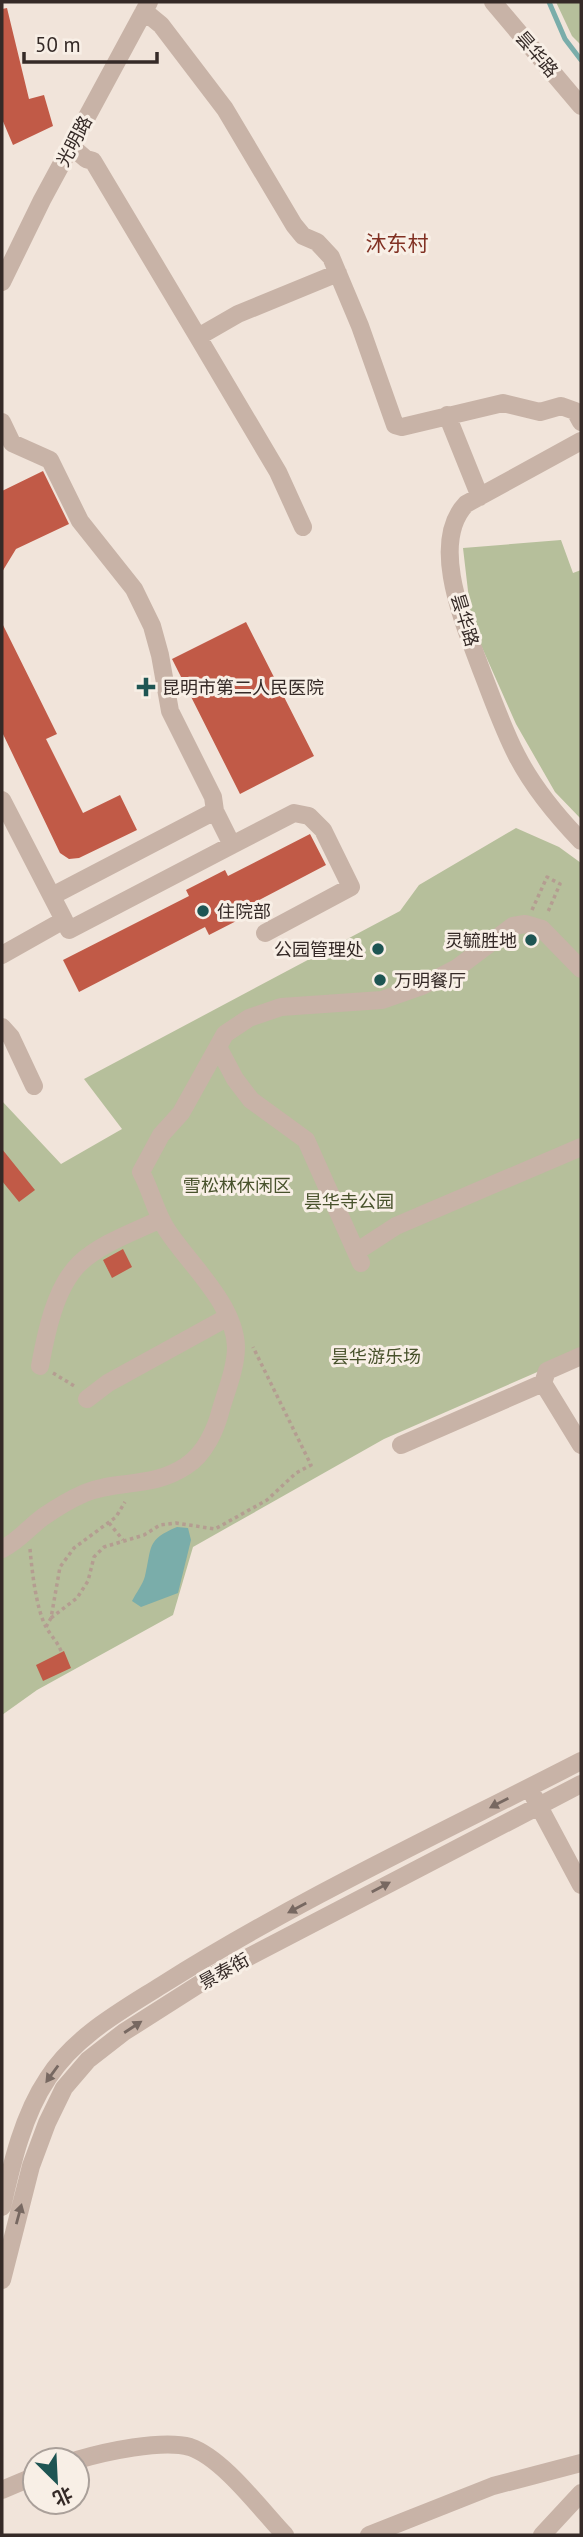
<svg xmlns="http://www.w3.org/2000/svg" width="583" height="2537" font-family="'PT Sans','Noto Sans SC',sans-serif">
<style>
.green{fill:#b6bf9b}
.water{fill:#7aadaa}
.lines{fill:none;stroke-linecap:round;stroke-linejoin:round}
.stream{stroke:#7aadaa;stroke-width:5}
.building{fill:#c15a47}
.path{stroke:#b49d91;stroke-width:3.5;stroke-dasharray:3.5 3.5;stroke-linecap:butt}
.minor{stroke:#c8b3a7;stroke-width:18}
.oneway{fill:#776861}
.poi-dot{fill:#1e5553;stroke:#f8efe6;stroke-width:2.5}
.labels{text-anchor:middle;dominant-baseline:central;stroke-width:6;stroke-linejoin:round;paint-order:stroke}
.street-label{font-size:18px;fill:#352a27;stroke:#f8efe6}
.poi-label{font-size:18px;fill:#352a27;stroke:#f8efe6;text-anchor:start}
.park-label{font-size:18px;fill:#48522c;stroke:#f8efe6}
.quarter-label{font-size:21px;fill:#813123;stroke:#f8efe6}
</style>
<rect width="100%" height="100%" fill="#f1e4da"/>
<path class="green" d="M556,2H581V45L572,36Z
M561,540L573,573L581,570V819L555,792L516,724L472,625L463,548Z
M516,828L559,847L581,863V1353L384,1439L193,1547L173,1615L37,1690L2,1715V1101L61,1164L122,1129L84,1079L400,911L419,885Z"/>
<path class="water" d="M177,1527L188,1528L191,1540L178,1593L141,1607L132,1601C136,1593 143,1584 145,1576C152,1547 146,1540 177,1527Z"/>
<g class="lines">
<path class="stream" d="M549,2L565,39L581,60"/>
</g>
<path class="building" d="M7,8L29,99L44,95L53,126L13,145L2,119V9Z
M43,471L69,524L16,549L2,572V491Z
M246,622L314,756L240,794L172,659Z
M2,623L57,734L46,739L83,813L120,795L137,830L79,858L69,859L60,853L2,732Z
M310,834L326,865L244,908L248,915L209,935L205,927L79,992L63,960L189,896L186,890L225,870L228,876Z
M2,1149L35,1190L19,1202L2,1181Z
M123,1249L132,1267L112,1278L103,1260Z
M64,1651L71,1668L43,1681L36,1665Z"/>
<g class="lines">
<path class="path" d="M532,910L547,877L560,884L547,914
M53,1373L76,1387
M109,1523L123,1540
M30,1549C32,1571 36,1608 46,1627C51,1636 57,1641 61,1651
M51,1618L77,1598L88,1581L94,1557L104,1547L144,1535L160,1525L176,1523L215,1529L267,1500L296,1473L311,1465L253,1347
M46,1627L51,1618L60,1567L74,1548L116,1517L125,1502"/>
<path class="minor" d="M493,2L581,106
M144,11L161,25L225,109L294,225L303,236L317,242L331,257L360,326L395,425L402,427L503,403L540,412L561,406L575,411L581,422
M71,146L86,159L93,161L198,337
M2,282L42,200L149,2
M447,415L480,497
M2,422L12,443L50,460L80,521L134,589L152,626L160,655L170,711L213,797L215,811
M581,441L466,504C428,544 466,628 482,672C493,700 503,729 517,756C533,787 557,816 581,841
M303,527L278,472L198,337L238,314L338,273
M2,800L64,920L2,955
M232,845L294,813L309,816L323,830L351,887L265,933
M52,896L215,811L232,845L69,930L64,920
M2,1027L11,1037L34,1086
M218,1047L235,1079L251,1100L306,1140L361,1263
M356,1252L396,1226L581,1147
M40,1366C46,1333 55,1288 79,1264C101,1243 134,1232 161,1219
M543,1383L581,1445
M87,1399L108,1383L228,1317
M401,1445L543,1383L547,1371L581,1356
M2,1549C19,1541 28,1528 43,1517C56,1508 71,1499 85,1493C119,1479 151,1489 186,1466C205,1454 216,1429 221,1409C227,1389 236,1367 236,1347C235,1304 189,1264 167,1230C155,1212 151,1190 141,1172L161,1135L181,1113L225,1034L249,1018L281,1007L382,1000L422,986L457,968L513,926L525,924L542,929L581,969
M534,1797L581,1885
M2,2207C12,2163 23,2115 48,2078C75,2036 121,2011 162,1985C295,1901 441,1833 581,1761
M2,2280L31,2166L47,2123L64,2088L88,2060L124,2032L212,1976L581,1784
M77,2460C104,2452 162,2439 190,2447C223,2458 261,2510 285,2535
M2,2490L35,2476
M369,2535L493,2486L581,2463
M542,2535L581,2493"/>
</g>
<defs><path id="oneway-solid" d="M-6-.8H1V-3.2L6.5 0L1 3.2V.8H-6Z" transform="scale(1.75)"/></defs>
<g class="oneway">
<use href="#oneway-solid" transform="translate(499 1803) rotate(153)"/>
<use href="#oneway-solid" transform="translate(381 1887) rotate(-28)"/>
<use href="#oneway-solid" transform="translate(297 1908) rotate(152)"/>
<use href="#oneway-solid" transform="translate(133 2027) rotate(-33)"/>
<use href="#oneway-solid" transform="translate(52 2074) rotate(126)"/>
<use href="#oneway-solid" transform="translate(19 2214) rotate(-75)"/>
</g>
<g class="poi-dot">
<path d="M142.5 676.5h7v7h7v7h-7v7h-7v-7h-7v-7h7z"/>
<circle cx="203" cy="911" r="7"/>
<circle cx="531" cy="940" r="7"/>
<circle cx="378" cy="949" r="7"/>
<circle cx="380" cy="980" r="7"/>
</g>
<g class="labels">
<g class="street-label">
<text transform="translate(537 54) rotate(49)">昙华路</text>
<text transform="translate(74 141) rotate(-62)">光明路</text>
<text transform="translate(465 620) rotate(73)">昙华路</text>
<text transform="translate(224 1971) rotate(-29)">景泰街</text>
</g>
<g class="poi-label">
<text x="162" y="687">昆明市第二人民医院</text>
<text x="217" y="911">住院部</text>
<text x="517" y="940" text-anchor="end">灵毓胜地</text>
<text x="364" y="949" text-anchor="end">公园管理处</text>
<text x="394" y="980">万明餐厅</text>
</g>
<g class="park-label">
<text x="237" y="1185">雪松林休闲区</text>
<text x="349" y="1201">昙华寺公园</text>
<text x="376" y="1356">昙华游乐场</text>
</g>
<g class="quarter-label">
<text x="397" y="243">沐东村</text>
</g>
</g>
<rect width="583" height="2537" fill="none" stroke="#352a27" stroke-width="7"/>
<g transform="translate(56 2481) rotate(156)"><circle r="33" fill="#f8efe6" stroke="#aaa09a" stroke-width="2"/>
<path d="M0-5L12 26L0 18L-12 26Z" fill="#1e5553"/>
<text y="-10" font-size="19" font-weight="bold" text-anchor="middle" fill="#352a27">北</text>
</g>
<path d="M24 52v10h133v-10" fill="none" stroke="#352a27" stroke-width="3.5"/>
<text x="35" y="52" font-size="21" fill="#352a27" stroke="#f8efe6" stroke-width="5" paint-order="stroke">50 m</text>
</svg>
